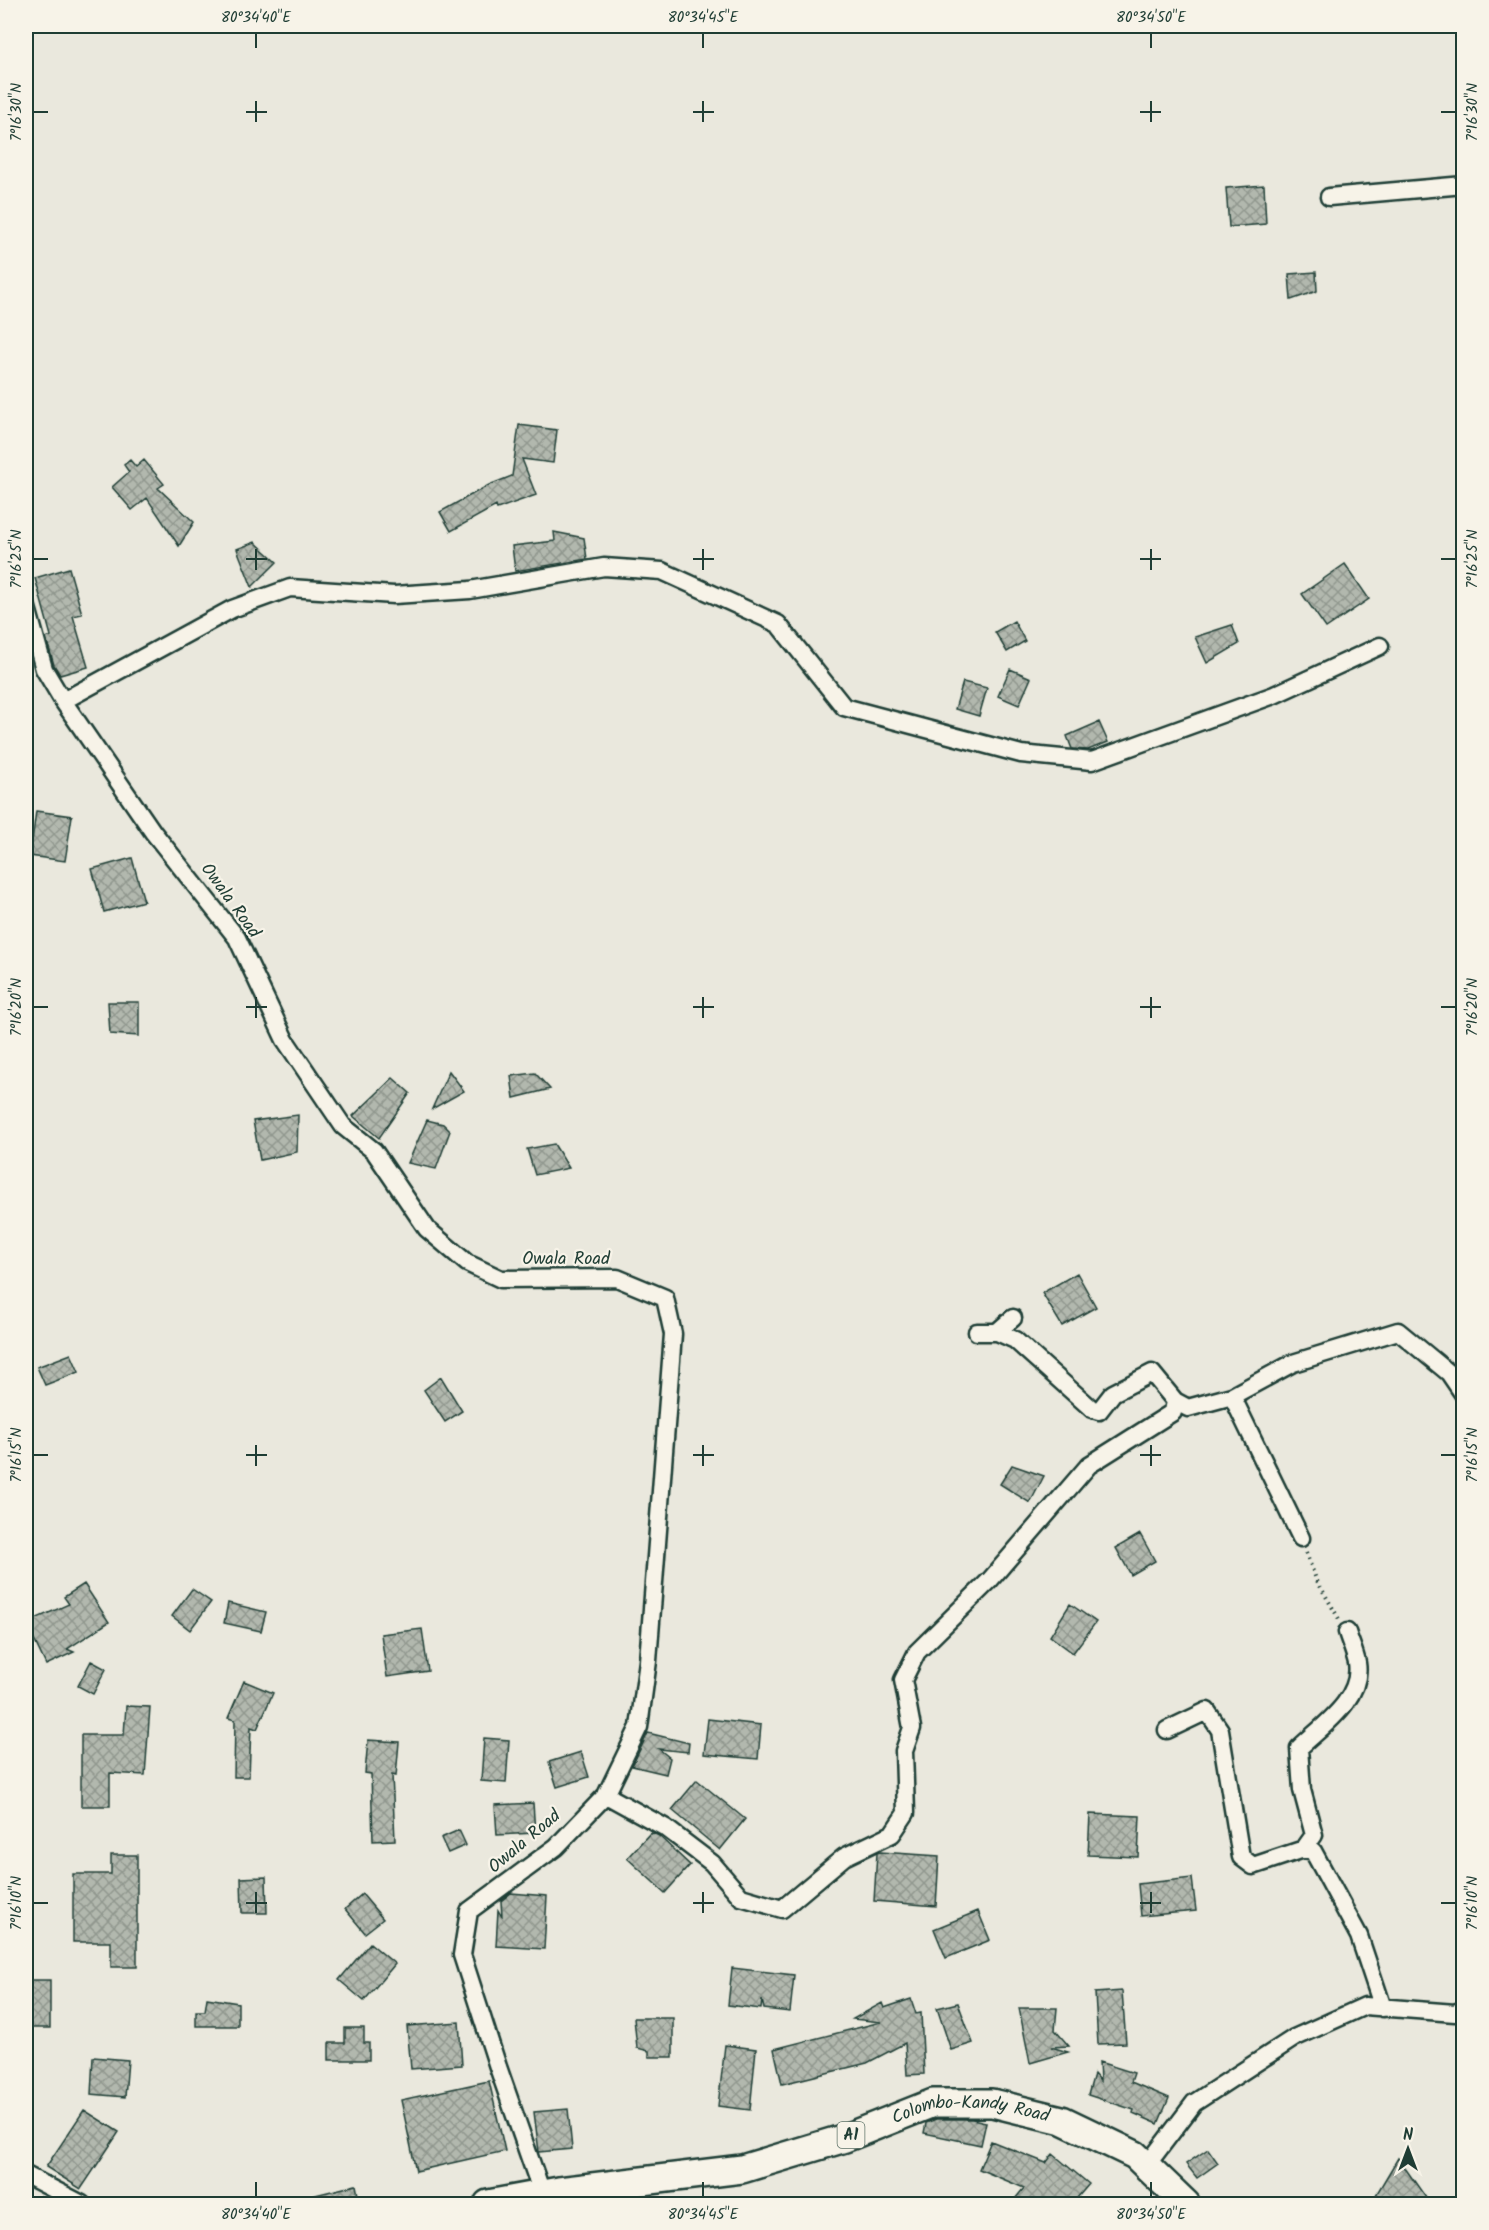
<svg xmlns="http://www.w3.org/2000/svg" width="1489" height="2230" font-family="Kalam,sans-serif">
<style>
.building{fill:url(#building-cross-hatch);stroke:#1f3d34;stroke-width:1.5}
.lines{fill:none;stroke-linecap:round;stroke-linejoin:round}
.minor-casing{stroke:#1f3d34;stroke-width:21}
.trunk-casing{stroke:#1f3d34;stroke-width:32}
.path{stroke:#1f3d34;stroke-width:4;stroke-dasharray:1.5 4.5;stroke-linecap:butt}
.minor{stroke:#f7f3e8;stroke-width:16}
.trunk{stroke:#f7f3e8;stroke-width:27}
.ticks{fill:none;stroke:#1f3d34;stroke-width:2}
.labels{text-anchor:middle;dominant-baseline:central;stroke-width:4.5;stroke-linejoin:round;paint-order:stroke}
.shield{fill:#f7f3e8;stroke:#60746a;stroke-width:1.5}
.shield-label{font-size:16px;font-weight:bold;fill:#1f3d34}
.street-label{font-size:18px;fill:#1f3d34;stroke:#f7f3e8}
.neatline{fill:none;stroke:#1f3d34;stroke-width:2}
.ticks-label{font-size:15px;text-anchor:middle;fill:#1f3d34}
</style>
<defs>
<pattern id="building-cross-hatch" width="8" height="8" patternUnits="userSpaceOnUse" patternTransform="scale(1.5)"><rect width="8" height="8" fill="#b2b8ae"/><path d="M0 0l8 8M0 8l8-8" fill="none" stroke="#90978e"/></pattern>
</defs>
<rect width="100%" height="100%" fill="#eae8dd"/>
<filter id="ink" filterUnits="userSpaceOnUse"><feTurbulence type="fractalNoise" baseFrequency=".0167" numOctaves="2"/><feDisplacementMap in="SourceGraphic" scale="12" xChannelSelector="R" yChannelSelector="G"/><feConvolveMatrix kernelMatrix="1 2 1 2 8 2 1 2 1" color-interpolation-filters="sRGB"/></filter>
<g filter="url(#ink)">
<path class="building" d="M1264,185L1266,224L1229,227L1226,188Z
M1316,272L1317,291L1291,300L1289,274Z
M519,425L557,430L553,463L522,459L536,495L497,509L496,506L451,531L440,512L489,485L512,476Z
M130,460L136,467L144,460L164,484L158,488L194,522L179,546L147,498L132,510L112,487L129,472L124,465Z
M554,532L584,538L587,559L515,571L512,546L555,541Z
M255,542L277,562L252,587L237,549Z
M1345,564L1369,599L1326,628L1302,594Z
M69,568L82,614L73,616L88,667L60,675L54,665L46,638L51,636L35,578Z
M1014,621L1025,641L1007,652L995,632Z
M1232,625L1239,644L1207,663L1195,637Z
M1010,669L1031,678L1019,705L998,696Z
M963,682L987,688L979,716L955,709Z
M1099,722L1108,742L1088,750L1072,749L1067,736Z
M36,811L72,816L65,861L30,856Z
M132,858L144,901L104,912L92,869Z
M108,1002H139V1036L110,1034Z
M449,1071L464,1091L432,1109Z
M535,1073L550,1089L514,1098L511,1076Z
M393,1078L410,1093L379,1138L353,1116Z
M298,1115L297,1152L260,1160L253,1121Z
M427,1120L443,1124L450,1131L436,1169L408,1163Z
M554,1144L569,1168L535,1175L527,1149Z
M1077,1273L1096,1307L1062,1326L1042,1293Z
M71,1354L79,1372L45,1385L37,1367Z
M441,1377L462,1411L445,1422L424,1390Z
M1012,1465L1044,1476L1030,1503L1000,1484Z
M1140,1534L1155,1561L1131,1575L1116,1548Z
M84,1584L109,1622L67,1649L74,1652L46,1665L26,1623L69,1604L64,1597Z
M192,1589L211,1602L190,1630L172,1616Z
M228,1603L266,1612L261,1631L224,1623Z
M1070,1604L1096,1622L1073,1653L1050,1636Z
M422,1629L428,1671L387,1677L381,1634Z
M91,1661L106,1669L93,1694L78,1686Z
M244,1681L273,1693L257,1729L251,1727L249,1777H234L235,1720L228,1718Z
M126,1706L150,1707L145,1775L110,1773V1806H81V1735H124Z
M708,1719L761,1725L758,1759L704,1754Z
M648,1733L689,1743L688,1752L659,1749L670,1758L666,1774L632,1766Z
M484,1738L509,1740L506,1783L481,1781Z
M368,1740L399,1742L396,1776L392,1775L395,1840L373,1841L371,1774L365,1773Z
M581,1752L589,1777L557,1787L549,1762Z
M697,1780L745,1819L720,1850L672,1810Z
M533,1803L535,1833L497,1835L495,1805Z
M1090,1814L1140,1816L1138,1857L1088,1855Z
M459,1830L466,1845L448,1853L441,1838Z
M651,1832V1834L653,1833L659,1836L690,1865L665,1893L627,1858Z
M880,1852L939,1856L936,1906L874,1901L877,1853Z
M111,1855H137V1967H111V1942H73V1874H111Z
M266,1877L267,1913H242L241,1878Z
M1192,1878L1196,1911L1141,1916L1138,1884Z
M511,1893L547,1896L544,1949L496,1946L498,1910L502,1917L501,1901Z
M362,1894L383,1919L365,1933L345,1909Z
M978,1911L990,1940L946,1958L934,1929Z
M370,1943L395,1964L364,2001L339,1980Z
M732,1968L794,1975L790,2012L764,2009L762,2000L761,2009L728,2005Z
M26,1980H50V2028H26Z
M1122,1991L1126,2043L1098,2044L1095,1993Z
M207,1998L238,2003V2026H196V2011H205Z
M911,1999L916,2014L921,2013L924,2074L907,2075L905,2043L867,2063L782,2084L774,2049L881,2022L853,2019L882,2003L884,2008Z
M958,2003L973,2043L951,2050L937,2008Z
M1019,2008H1057L1055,2030L1069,2046L1051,2047L1068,2052L1030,2063Z
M634,2018H673V2057H649V2051L637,2048Z
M459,2022L462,2065L411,2069L407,2026Z
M345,2028H364V2043H369V2060H329V2043H345Z
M725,2045L756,2049L750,2110L718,2106Z
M93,2057L128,2060L125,2097L91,2094Z
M1099,2062L1134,2073L1131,2082L1169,2098L1158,2124L1133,2113L1134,2110L1088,2095L1094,2074L1100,2081Z
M489,2081L505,2151L416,2171L401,2100Z
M568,2109L572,2149L539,2152L534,2112Z
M84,2110L119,2132L81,2189L46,2167Z
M936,2119H972L986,2122L981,2145L924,2133L926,2123Z
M991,2141L1046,2163L1053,2154L1089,2184L1071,2205H1010L1024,2188L979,2169Z
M1208,2149L1218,2163L1197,2178L1186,2164Z
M1398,2158L1431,2205H1370Z
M356,2185L359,2200L337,2205H304L303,2198Z"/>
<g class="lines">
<defs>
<path id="minor" d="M1329,197L1464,185
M26,604L44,669L63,701L153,832L237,938L285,1040L343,1126L374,1151L427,1229L467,1263L501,1279L617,1278L665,1298L673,1334L648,1661L639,1727L606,1795L556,1847L469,1911L462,1955L498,2067L542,2193
M63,701L232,609L290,588L394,595L470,590L604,567L662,571L778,624L844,707L1021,754L1092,761L1274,695L1380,646
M977,1332H997L1013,1318
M1232,1396L1301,1538
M1175,1401L1188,1408L1232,1396L1293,1363L1398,1331L1449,1373L1464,1395
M1167,1730L1207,1711L1220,1730L1241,1857L1253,1866L1304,1849L1313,1851L1359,1936L1383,2008
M606,1795L666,1828L712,1863L741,1897L782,1909L844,1857L892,1834L906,1813L904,1751L912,1728L903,1680L917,1652L990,1580L1089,1465L1173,1412L1175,1401L1152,1373L1113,1393L1099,1411L1092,1409L1015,1340L997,1332
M1304,1849L1314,1835L1302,1790L1299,1748C1322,1726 1363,1699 1357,1663C1355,1653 1350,1642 1347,1632
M1147,2165L1194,2103L1294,2038L1365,2006L1455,2013L1464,2009
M26,2175L82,2204"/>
<g id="trunk">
<path id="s1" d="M488,2204L559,2191L742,2169L845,2138L933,2103H992L1062,2120L1135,2155L1186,2204"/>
</g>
</defs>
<use href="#minor" class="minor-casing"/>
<use href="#trunk" class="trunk-casing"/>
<path class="path" d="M1306,1553L1316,1579L1339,1619"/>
<use href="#minor" class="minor"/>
<use href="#trunk" class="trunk"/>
</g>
</g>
<path class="ticks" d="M256,33V48M703,33V48M1151,33V48M256,101V122M703,101V122M1151,101V122M33,112H48M246,112H267M693,112H714M1140,112H1161M1441,112H1456M256,549V570M703,549V570M1151,549V570M33,559H48M246,559H267M693,559H714M1140,559H1161M1441,559H1456M256,997V1018M703,997V1018M1151,997V1018M33,1007H48M246,1007H267M693,1007H714M1140,1007H1161M1441,1007H1456M256,1445V1466M703,1445V1466M1151,1445V1466M33,1455H48M246,1455H267M693,1455H714M1140,1455H1161M1441,1455H1456M256,1892V1913M703,1892V1913M1151,1892V1913M33,1903H48M246,1903H267M693,1903H714M1140,1903H1161M1441,1903H1456M256,2182V2197M703,2182V2197M1151,2182V2197"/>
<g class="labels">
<rect class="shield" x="837.5" y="2122" width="27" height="26" rx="4.5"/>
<g class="shield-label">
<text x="851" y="2135">A1</text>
</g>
<g class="street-label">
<text transform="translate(230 901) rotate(54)">Owala Road</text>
<text x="566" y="1259">Owala Road</text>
<text transform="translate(525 1842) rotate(-40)">Owala Road</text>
<text stroke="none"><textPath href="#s1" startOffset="496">Colombo-Kandy Road</textPath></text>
</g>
</g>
<rect width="1489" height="2230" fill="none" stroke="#f7f3e8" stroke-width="66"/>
<g transform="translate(1408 2149)" stroke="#f7f3e8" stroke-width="4.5" paint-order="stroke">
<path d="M0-4.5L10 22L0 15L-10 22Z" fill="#1f3d34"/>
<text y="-9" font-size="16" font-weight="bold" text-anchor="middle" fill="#1f3d34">N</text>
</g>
<rect x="33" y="33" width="1423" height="2164" class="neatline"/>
<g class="ticks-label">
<text x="256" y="22">80°34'40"E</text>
<text x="703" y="22">80°34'45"E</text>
<text x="1151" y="22">80°34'50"E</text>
<text transform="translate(16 112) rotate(-90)" y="5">7°16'30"N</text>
<text transform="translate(1472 112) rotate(-90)" y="5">7°16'30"N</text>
<text transform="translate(16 559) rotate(-90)" y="5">7°16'25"N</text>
<text transform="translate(1472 559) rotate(-90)" y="5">7°16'25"N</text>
<text transform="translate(16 1007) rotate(-90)" y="5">7°16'20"N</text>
<text transform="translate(1472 1007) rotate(-90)" y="5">7°16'20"N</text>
<text transform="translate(16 1455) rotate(-90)" y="5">7°16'15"N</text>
<text transform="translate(1472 1455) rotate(-90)" y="5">7°16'15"N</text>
<text transform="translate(16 1903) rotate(-90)" y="5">7°16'10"N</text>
<text transform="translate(1472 1903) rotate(-90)" y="5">7°16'10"N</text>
<text x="256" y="2219">80°34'40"E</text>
<text x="703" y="2219">80°34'45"E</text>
<text x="1151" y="2219">80°34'50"E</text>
</g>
</svg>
